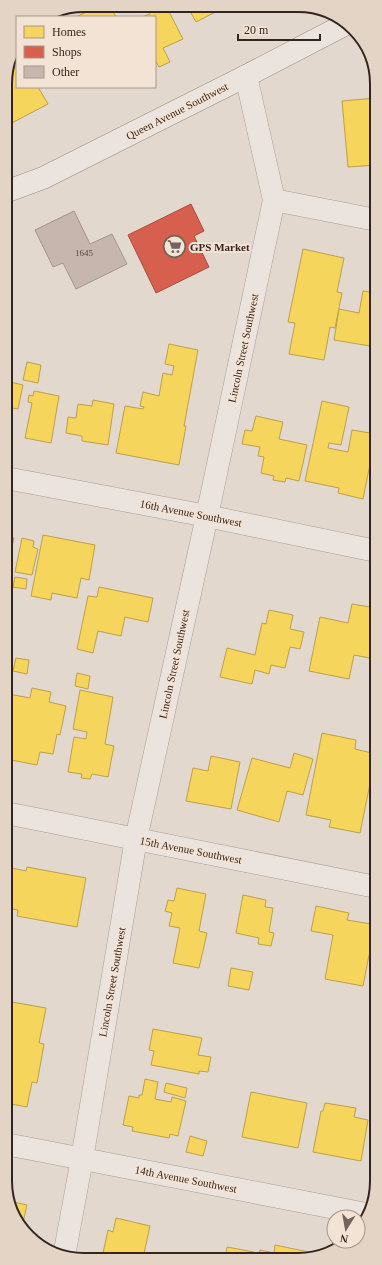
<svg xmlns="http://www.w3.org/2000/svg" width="382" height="1265" font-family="'Times New Roman',serif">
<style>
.homes{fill:#f6d55c;stroke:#bca04a}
.shops{fill:#d6604d;stroke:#a64e3f}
.building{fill:#c6b6ae;stroke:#a2948d}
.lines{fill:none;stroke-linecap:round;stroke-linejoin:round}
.street-casing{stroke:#a89e96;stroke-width:23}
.secondary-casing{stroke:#978d86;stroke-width:23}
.street{stroke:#ebe4de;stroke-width:22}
.secondary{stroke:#ebe4de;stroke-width:22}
.labels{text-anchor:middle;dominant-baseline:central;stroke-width:4;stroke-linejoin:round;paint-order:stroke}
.number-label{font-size:9px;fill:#594943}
.street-label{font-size:11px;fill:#35251f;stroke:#f3e3d4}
.poi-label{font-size:11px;font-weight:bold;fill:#35251f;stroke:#f3e3d4;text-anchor:start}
.rim{fill:none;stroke:#35251f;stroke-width:2}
</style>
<rect width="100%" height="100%" fill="#e3d8cd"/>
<path class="homes" d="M100,5H103L106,11L111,8L116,17H76Z
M146,5L160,6L161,8L166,6L183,39L163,48L170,62L159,67L155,60V17H142L150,14Z
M187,6H227L196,22Z
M17,45V87H38L48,104L8,125L5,120V79L11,53Z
M376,98V165L348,167L342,101Z
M303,249L344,258L337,292L342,293L335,328L330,327L324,360L289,354L295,323L288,322Z
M363,291L376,293V347L334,340L339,309L359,313Z
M169,344L198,350L184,426H186L179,465L116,453L125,406L143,409L144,407L140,406L143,392L159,396L163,373L172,375L174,366L165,364Z
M27,362L41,365L38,383L23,380Z
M6,381L23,385L18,409L6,407Z
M34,391L59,396L51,443L25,438L32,403L28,402L29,395L33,396Z
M93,400L114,404L108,445L82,441V436L66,433L68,417L76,418L78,404L92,406Z
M322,401L349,407L341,445L329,443L328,448L348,452L352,430L376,434L363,499L338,493L339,488L305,481Z
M256,416L283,422L279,439L307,445L299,481L286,478L285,482L273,480L274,476L261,473L264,457L258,456L260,447L242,444L245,430L252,431Z
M375,452H376V466L372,465Z
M8,528L12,529L10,537L14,538L7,569H6V538Z
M43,535L95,545L89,580L81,578L77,598L52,593L51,600L31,596Z
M22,538L34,541L33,547L38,549L32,575L15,572Z
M15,577L27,579L26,589L13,587Z
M99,587L153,598L148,622L125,617L121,636L98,631L93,653L77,649L88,596L97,597Z
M352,604L376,608V647L374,659L354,655L349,679L309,671L320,617L348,623Z
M269,610L293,615L290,629L304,632L300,649L290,647L285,668L271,665L269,674L255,670L252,684L220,677L227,648L255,655L262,623L266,624Z
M6,656L11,657L6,685Z
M16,658L29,660L27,674L13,671Z
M77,673L90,676L88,689L75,686Z
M32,688L51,692L49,702L66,706L60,735L57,734L53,754L40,752L37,765L6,759V710L9,694L30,698Z
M80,690L113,697L105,744L114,746L108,777L92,774L90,779L81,778L82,774L68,772L74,737L86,739L87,732L73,729Z
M322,733L356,740L355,749L376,754L360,833L329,827L331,820L306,815Z
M294,753L313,759L303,795L287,791L279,822L237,810L252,758L290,768Z
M211,756L240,762L231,809L186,801L193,768L208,771Z
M376,810V828L372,827Z
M6,867L26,871L27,867L86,878L77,927L17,916L18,910L6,908Z
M177,888L206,894L199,931L207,933L199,968L173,963L180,928L169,926L172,913L165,911L168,900L174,901Z
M243,895L266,900L265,907L273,908L269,932L274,933L271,946L258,944L259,938L236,933Z
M316,906L349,913L347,920L377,925L373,945H377V956L369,955L363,986L325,979L333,935L311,931Z
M231,968L253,972L249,990L228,986Z
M6,1001L46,1008L39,1043L44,1044L37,1083L32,1082L27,1107L6,1103Z
M153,1029L202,1038L198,1055L211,1057L208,1072L199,1071V1074L151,1065L154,1051L149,1050Z
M145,1079L158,1082L155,1099L171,1102L172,1097L186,1101L178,1136L170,1134L169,1138L132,1131L133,1127L123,1125L129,1096L139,1098V1095H142Z
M166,1083L187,1088L185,1098L164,1092Z
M251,1092L307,1103L298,1148L242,1137Z
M325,1103L356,1108L354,1117L368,1120L361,1161L313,1152L321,1111H323Z
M190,1136L207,1141L203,1156L186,1152Z
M9,1201L27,1205L22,1227Z
M116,1218L150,1226L143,1258H102L108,1230L113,1232Z
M275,1245L318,1254L317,1257L314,1259H258L260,1250L274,1253Z
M227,1247L254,1252L252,1259L225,1258Z"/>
<path class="shops" d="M191,204L204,231L194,236L209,267L156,293L128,235Z"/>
<path class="building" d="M74,211L90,244L112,234L127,264L76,289L63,263L53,267L35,230Z"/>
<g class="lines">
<defs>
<path id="street" d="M274,200L376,220
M6,478L207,516L376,551
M6,813L376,887
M6,1144L366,1214
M64,1256L82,1159L136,839L207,516L274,200L246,76"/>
<path id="secondary" d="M5,192L43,178L246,76L346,24"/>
</defs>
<use href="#street" class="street-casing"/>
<use href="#secondary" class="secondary-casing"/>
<use href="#street" class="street"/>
<use href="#secondary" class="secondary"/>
</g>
<defs>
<symbol id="supermarket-ring" viewBox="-11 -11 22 22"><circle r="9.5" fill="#f3e3d4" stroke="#72645c" stroke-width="1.5"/><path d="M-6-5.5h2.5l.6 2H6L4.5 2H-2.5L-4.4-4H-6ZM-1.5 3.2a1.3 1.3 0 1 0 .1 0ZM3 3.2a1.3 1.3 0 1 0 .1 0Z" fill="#72645c"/></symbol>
</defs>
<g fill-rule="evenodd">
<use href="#supermarket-ring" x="162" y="234" width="25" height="25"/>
</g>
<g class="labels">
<g class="number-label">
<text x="84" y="253">1645</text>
</g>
<g class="street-label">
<text transform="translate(177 111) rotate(-27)">Queen Avenue Southwest</text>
<text transform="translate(243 348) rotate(-78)">Lincoln Street Southwest</text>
<text transform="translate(191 513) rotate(11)">16th Avenue Southwest</text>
<text transform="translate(174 664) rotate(-78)">Lincoln Street Southwest</text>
<text transform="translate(191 850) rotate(11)">15th Avenue Southwest</text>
<text transform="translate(112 982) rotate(-80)">Lincoln Street Southwest</text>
<text transform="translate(186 1179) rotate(11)">14th Avenue Southwest</text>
</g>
<g class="poi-label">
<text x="190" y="247">GPS Market</text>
</g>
</g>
<path d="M0 0H382V1265H0ZM84 12H298A72 72 0 0 1 370 84V1181A72 72 0 0 1 298 1253H84A72 72 0 0 1 12 1181V84A72 72 0 0 1 84 12Z" fill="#e4d4c6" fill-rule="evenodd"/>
<path class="rim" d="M84 12H298A72 72 0 0 1 370 84V1181A72 72 0 0 1 298 1253H84A72 72 0 0 1 12 1181V84A72 72 0 0 1 84 12Z"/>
<rect x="16" y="16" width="140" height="72" fill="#f3e3d4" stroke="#a7978c"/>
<rect x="24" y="26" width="20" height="12" fill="#f6d55c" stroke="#a7978c"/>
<text x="52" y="36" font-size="12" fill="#35251f">Homes</text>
<rect x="24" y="46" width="20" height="12" fill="#d6604d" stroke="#a7978c"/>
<text x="52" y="56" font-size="12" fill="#35251f">Shops</text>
<rect x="24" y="66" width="20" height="12" fill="#c6b6ae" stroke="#a7978c"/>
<text x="52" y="76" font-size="12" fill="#35251f">Other</text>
<g transform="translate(346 1229) rotate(191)"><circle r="19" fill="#f3e3d4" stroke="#a7978c"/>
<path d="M0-3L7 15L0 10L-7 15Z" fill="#72645c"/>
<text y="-6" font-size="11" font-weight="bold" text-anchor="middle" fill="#35251f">N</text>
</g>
<path d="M238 34v6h82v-6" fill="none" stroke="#35251f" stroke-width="2"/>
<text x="244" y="34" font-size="12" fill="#35251f" stroke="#f3e3d4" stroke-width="3" paint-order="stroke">20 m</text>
</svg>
